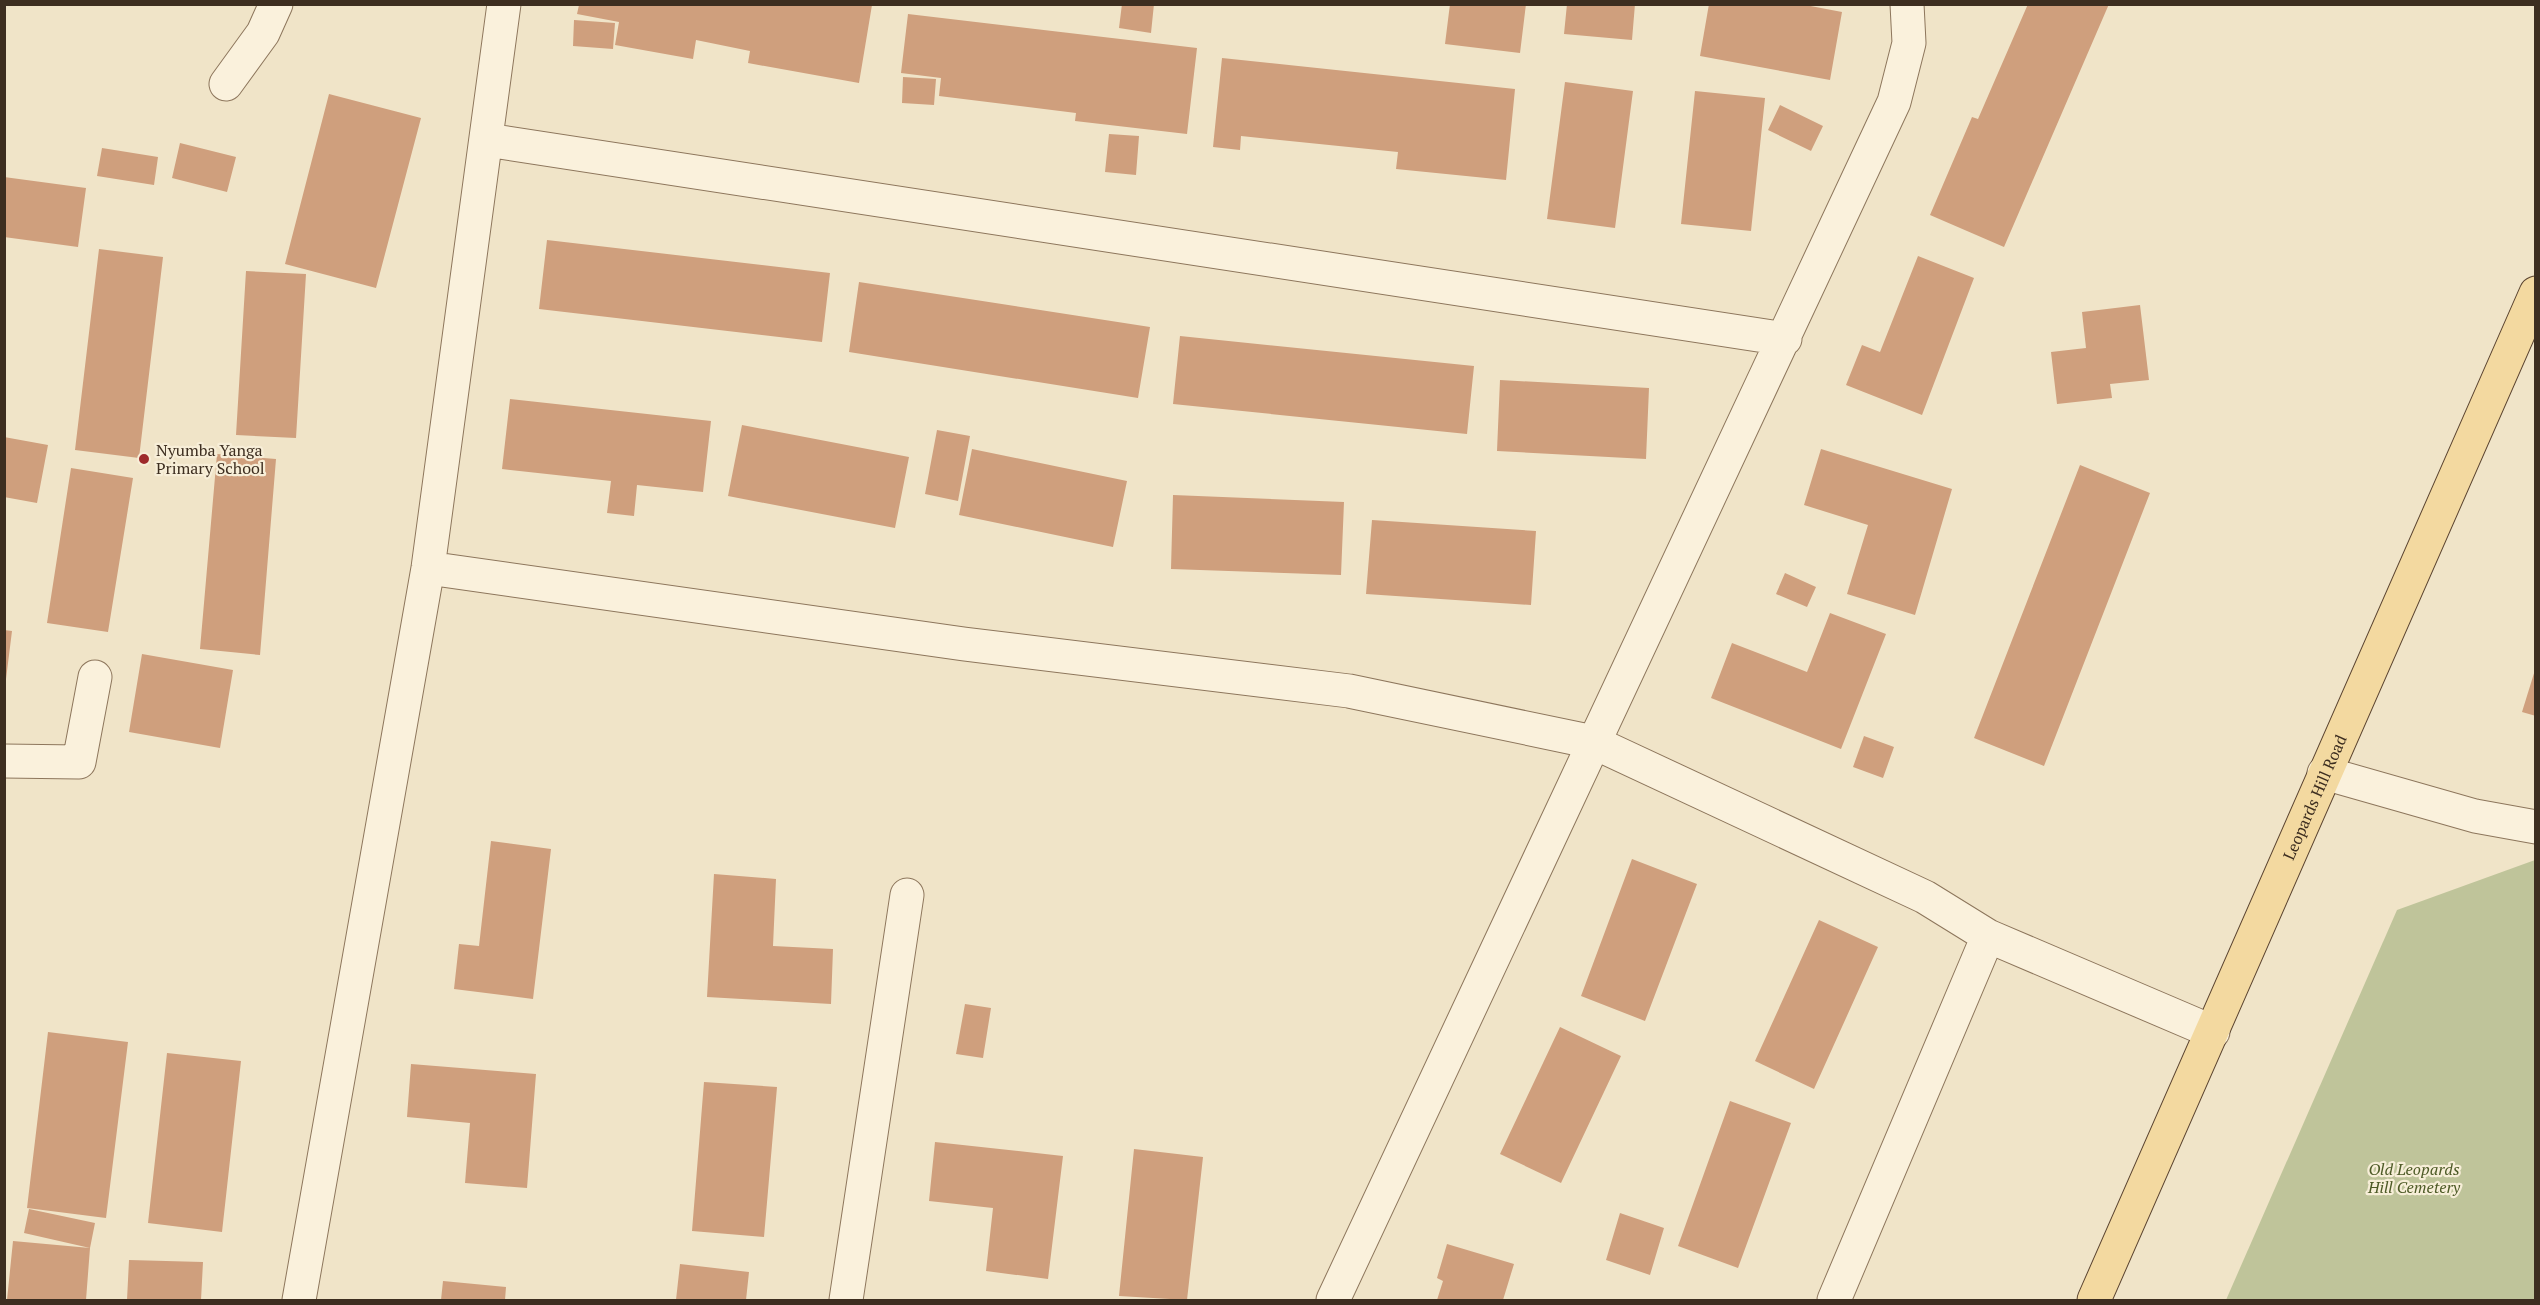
<svg xmlns="http://www.w3.org/2000/svg" width="2540" height="1305" font-family="'PT Serif',serif">
<style>
.cemetery{fill:#bfc49a}
.building{fill:#cf9f7d}
.lines{fill:none;stroke-linecap:round;stroke-linejoin:round}
.minor-casing{stroke:#8d765c;stroke-width:35}
.major-casing{stroke:#5b4430;stroke-width:35}
.minor{stroke:#faf1dc;stroke-width:33}
.major{stroke:#f3d9a0;stroke-width:33}
.poi-dot{fill:#9e2a2b;stroke:#f7eed8;stroke-width:2}
.labels{text-anchor:middle;dominant-baseline:central;stroke-width:4.5;stroke-linejoin:round;paint-order:stroke}
.poi-label{font-size:16px;fill:#3d2e20;stroke:#f7eed8;text-anchor:start}
.street-label{font-size:16px;fill:#3d2e20;stroke:#f7eed8}
.park-label{font-size:16px;font-style:italic;fill:#4d5a26;stroke:#f7eed8}
</style>
<rect width="100%" height="100%" fill="#f0e4c8"/>
<path class="cemetery" d="M2535,860V1300H2226L2397,910Z"/>
<path class="building" d="M1122,4H1154L1151,33L1119,28Z
M1450,4H1526L1520,53L1445,44Z
M1567,4H1635L1632,40L1564,34Z
M1709,4H1800L1842,12L1830,80L1700,56Z
M2028,4H2109L2004,247L1930,215L1972,117L1978,119Z
M579,5H872L859,83L748,63L750,51L696,40L693,59L615,45L619,22L577,14Z
M908,14L1197,48L1187,134L1075,121L1076,113L939,96L941,78L901,73Z
M574,20L615,23L613,49L573,46Z
M1222,58L1515,89L1506,180L1396,169L1398,152L1241,136L1240,150L1213,147Z
M903,77L936,79L934,105L902,103Z
M1565,82L1633,91L1615,228L1547,219Z
M1695,91L1765,98L1751,231L1681,224Z
M329,94L421,118L376,288L285,264Z
M1780,105L1823,126L1811,151L1768,130Z
M1109,134L1139,136L1136,175L1105,172Z
M180,143L236,157L227,192L172,178Z
M102,148L158,157L154,185L97,176Z
M4,177L86,188L78,247L4,237Z
M547,240L830,273L822,342L539,309Z
M99,249L163,257L139,458L75,450Z
M1918,256L1974,278L1922,415L1846,385L1862,345L1880,352Z
M246,271L306,274L296,438L236,435Z
M859,282L1150,327L1138,398L849,352Z
M2140,305L2149,380L2110,384L2112,398L2057,404L2051,352L2086,348L2082,312Z
M1180,336L1474,366L1467,434L1173,404Z
M1500,380L1649,388L1646,459L1497,451Z
M510,399L711,421L703,492L637,485L634,516L607,513L611,481L502,469Z
M742,425L909,457L895,528L728,496Z
M937,430L970,436L958,501L925,494Z
M4,437L48,445L37,503L4,497Z
M972,449L1127,481L1113,547L959,515Z
M1821,449L1952,489L1915,615L1847,594L1868,525L1804,505Z
M217,454L276,459L260,655L200,649Z
M2080,465L2150,493L2044,766L1974,738Z
M71,468L133,478L108,632L47,623Z
M1173,495L1344,502L1341,575L1171,569Z
M1372,520L1536,531L1531,605L1366,594Z
M1785,573L1816,587L1807,607L1776,594Z
M1830,613L1886,634L1841,749L1711,698L1732,643L1807,672Z
M4,630L12,631L6,679H4Z
M142,654L233,670L220,748L129,732Z
M2535,670H2536V716L2522,712Z
M1864,736L1894,747L1883,778L1853,767Z
M491,841L551,849L533,999L454,989L459,944L479,946Z
M1632,859L1697,884L1645,1021L1581,996Z
M714,874L776,879L773,946L833,949L831,1004L707,997Z
M1819,920L1878,947L1814,1089L1755,1061Z
M965,1004L991,1008L983,1058L956,1054Z
M1560,1027L1621,1056L1561,1183L1500,1154Z
M48,1032L128,1042L106,1218L27,1208Z
M167,1053L241,1061L222,1232L148,1223Z
M411,1064L536,1074L527,1188L465,1183L470,1123L407,1117Z
M704,1082L777,1087L764,1237L692,1231Z
M1730,1101L1791,1123L1738,1268L1678,1246Z
M935,1142L1063,1156L1048,1279L986,1271L993,1208L929,1201Z
M1134,1149L1203,1157L1187,1300L1119,1296Z
M29,1209L95,1223L90,1248L86,1300H7L13,1241L90,1248L24,1233Z
M1620,1213L1664,1228L1650,1275L1606,1260Z
M1447,1244L1514,1264L1503,1300H1437L1443,1281L1437,1278Z
M129,1260L203,1262L201,1300H127Z
M680,1264L749,1272L746,1300H676Z
M443,1281L506,1287L505,1300H441Z"/>
<g class="lines">
<defs>
<path id="minor" d="M226,84L263,33L276,4
M487,140L1785,339
M428,568L964,644L1349,691L1593,742L1925,897L1988,936L2213,1032
M4,761L79,762L95,677
M2324,773L2475,816L2536,827
M299,1300L428,568L504,4
M846,1300L907,895
M1333,1300L1894,102L1909,43L1907,4
M1834,1300L1988,936"/>
<g id="major">
<path id="s1" d="M2094,1300L2536,293"/>
</g>
</defs>
<use href="#minor" class="minor-casing"/>
<use href="#major" class="major-casing"/>
<use href="#minor" class="minor"/>
<use href="#major" class="major"/>
</g>
<circle class="poi-dot" cx="144" cy="459" r="6"/>
<g class="labels">
<g class="poi-label">
<text x="156" y="450">Nyumba Yanga<tspan x="156" dy="18">Primary School</tspan></text>
</g>
<g class="street-label">
<text stroke="none"><textPath href="#s1" startOffset="549">Leopards Hill Road</textPath></text>
</g>
<g class="park-label">
<text x="2414" y="1169">Old Leopards<tspan x="2414" dy="18">Hill Cemetery</tspan></text>
</g>
</g>
<rect width="2540" height="1305" fill="none" stroke="#3d2e20" stroke-width="12"/>
</svg>
